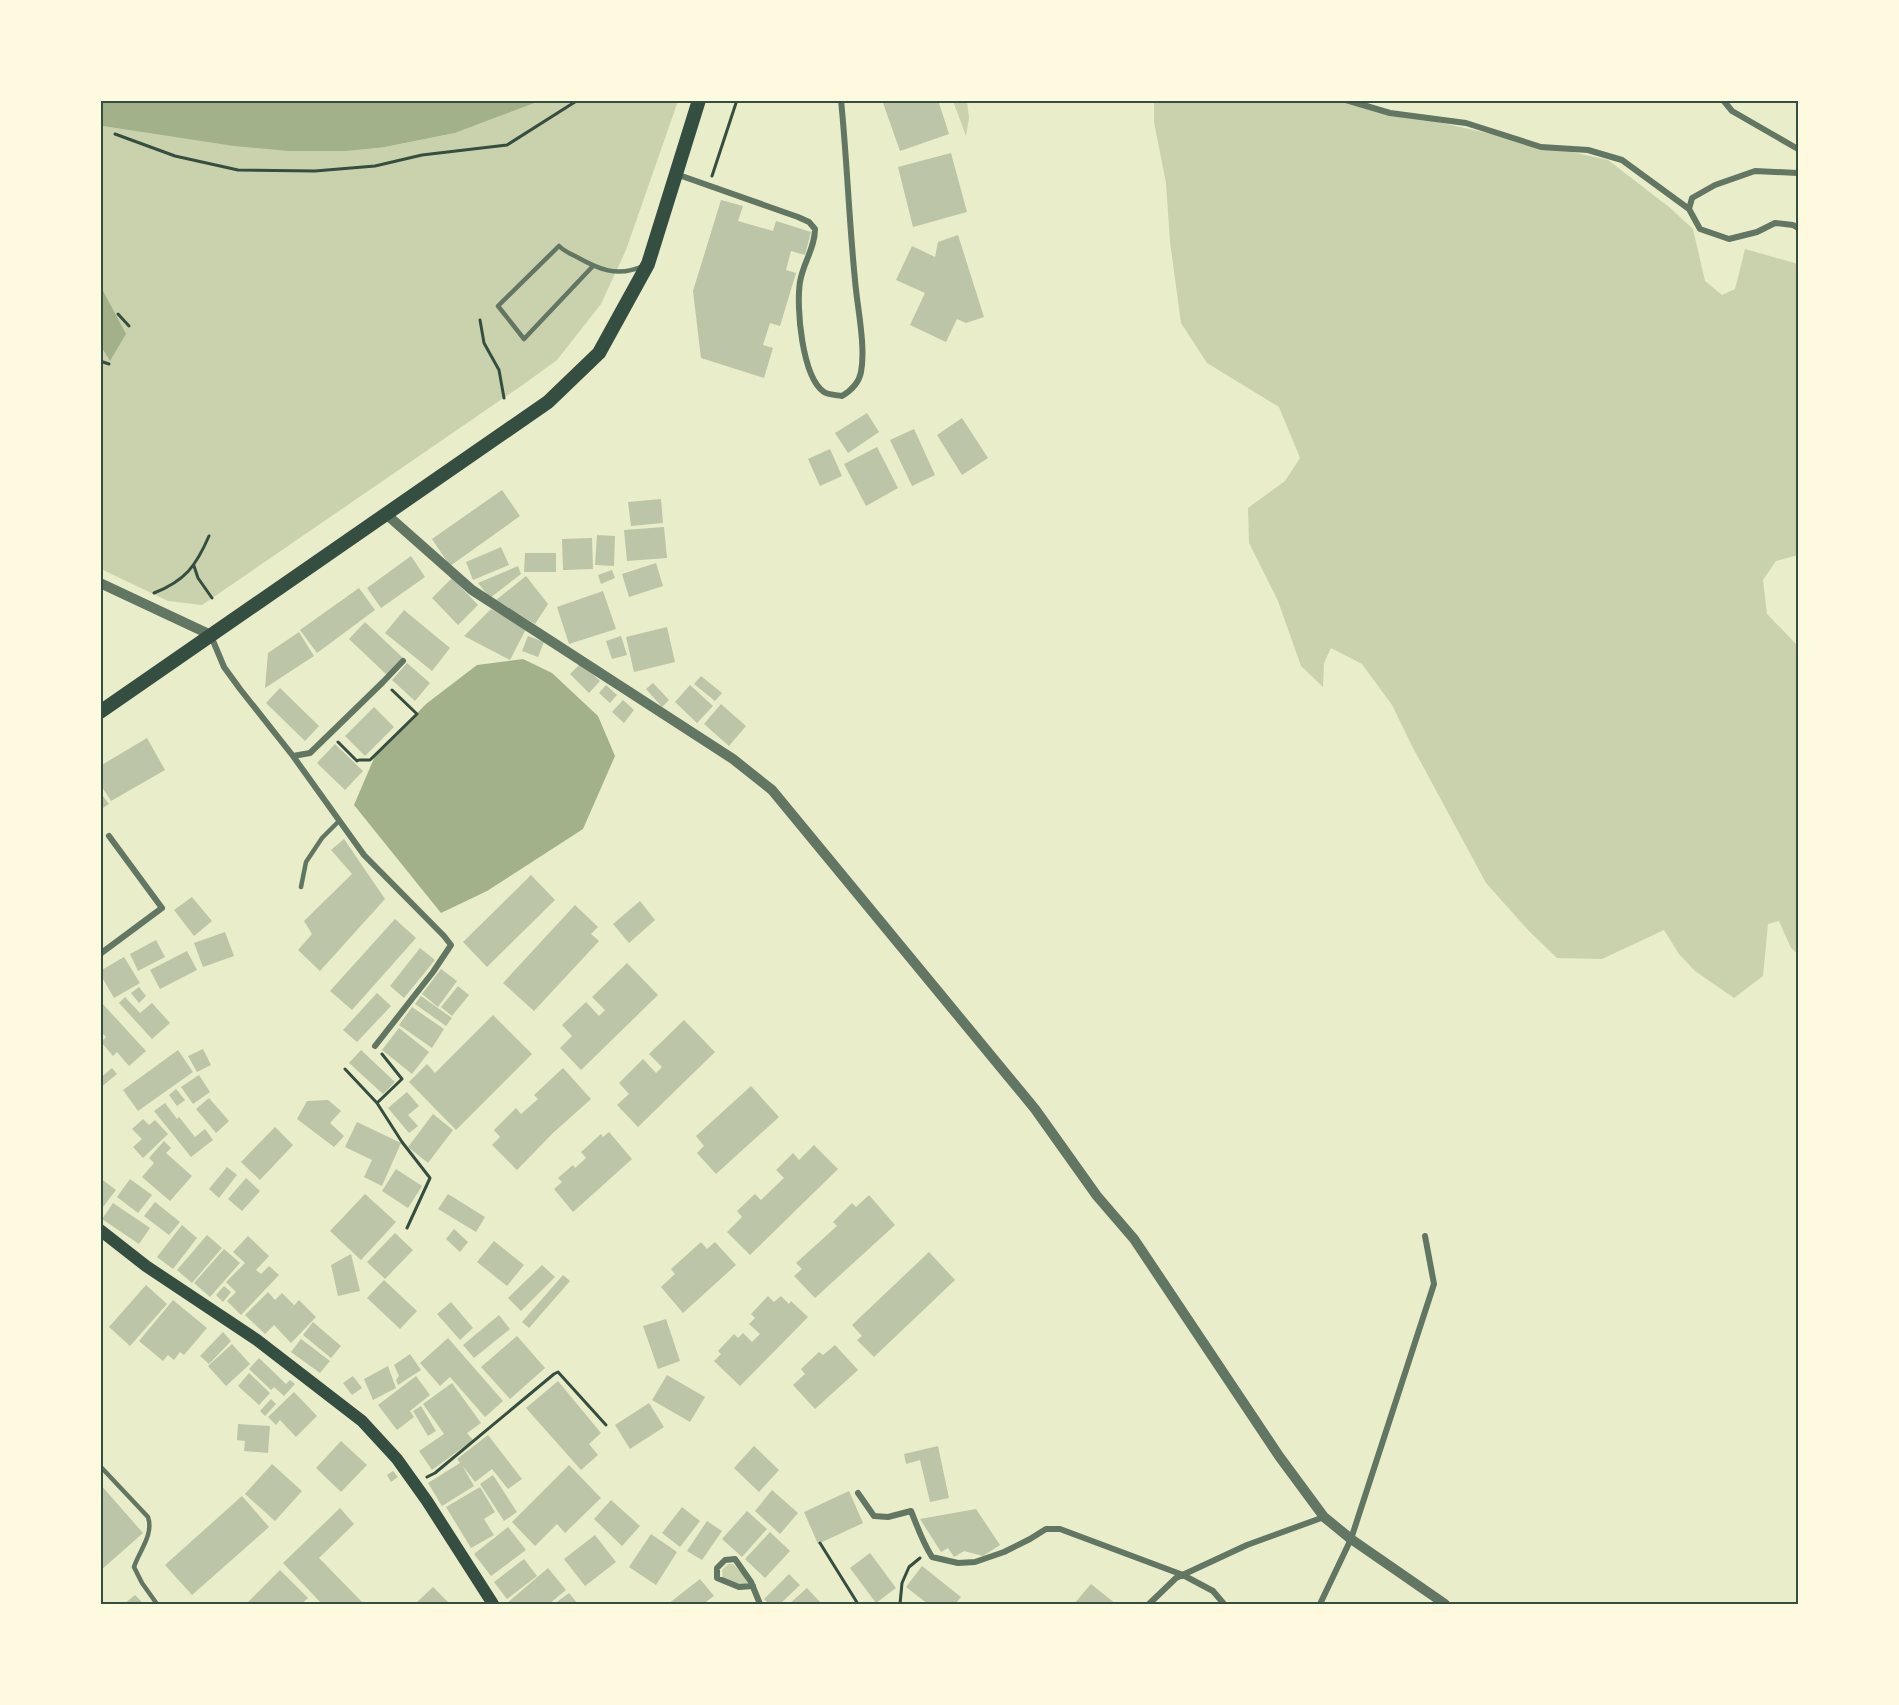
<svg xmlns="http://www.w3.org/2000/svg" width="1899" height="1705" font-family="Lato,sans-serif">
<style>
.green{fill:#cad2ad}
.water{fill:#a3b18a}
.building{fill:#bcc5a7}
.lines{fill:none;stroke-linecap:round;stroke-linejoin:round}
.path{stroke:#344e41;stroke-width:3}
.service{stroke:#617663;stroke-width:4.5}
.minor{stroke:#617663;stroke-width:6}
.tertiary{stroke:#617663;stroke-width:10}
.secondary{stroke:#344e41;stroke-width:12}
.primary{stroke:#344e41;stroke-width:14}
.neatline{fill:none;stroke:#344e41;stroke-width:2}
</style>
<rect width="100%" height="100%" fill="#e9edc9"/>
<path class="green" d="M540,101H678L626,250L601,304L557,360L524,384L202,605L168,601L101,569L100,125L385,147L455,133Z
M953,101H967L969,118L966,136Z
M1154,101H1364L1382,111L1438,122L1608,160L1669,207L1693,229L1705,281L1722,295L1735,289L1745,249L1798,264V555L1776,561L1763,580L1767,614L1798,646V954L1791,948L1779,921L1768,924L1763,976L1734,998L1695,971L1679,954L1664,930L1602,959L1557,958L1529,931L1486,883L1412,746L1392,705L1362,664L1331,648L1324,663L1323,687L1301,666L1278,601L1249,543L1248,508L1285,481L1300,458L1279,407L1207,363L1181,323L1170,242L1166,183L1154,122Z
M728,1564H733L742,1573L748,1584L743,1585L723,1579L722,1570Z"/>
<path class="water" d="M101,100H540V101L455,133L385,147L346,151H289L234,146L103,126L101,132Z
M101,287L126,334L110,361L102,348L103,313L101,311Z
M523,659L552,673L598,716L615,756L583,829L487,891L441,913L354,805L375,756L426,704L477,665Z"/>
<path class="building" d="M882,100H938L949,134L900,151Z
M951,153L967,212L913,227L898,167Z
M721,200L743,206L738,221L773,231L776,221L811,232L805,255L791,251L786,270L796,273L780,326L770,323L763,345L773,348L764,378L701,358L693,291Z
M958,235L984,317L966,323L957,319L946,342L910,325L925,293L896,280L912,246L935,257L938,242Z
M867,413L879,432L848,453L835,433Z
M962,418L988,458L962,475L937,435Z
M914,429L935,475L912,486L890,440Z
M877,447L898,488L866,506L844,464Z
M830,449L842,476L820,486L808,459Z
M502,490L520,516L450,566L432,539Z
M661,499L663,523L631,526L628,502Z
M664,527L667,558L627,561L624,530Z
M597,535L615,536L614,566L595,565Z
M592,538L593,569L563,570L562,539Z
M501,547L509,565L473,580L466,562Z
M525,553H556V572H524Z
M411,556L425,577L381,608L367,588Z
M656,563L663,586L629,597L622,574Z
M518,566L521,574L490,598L478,583Z
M612,570L615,578L601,584L598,575Z
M526,576L548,604L535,624L496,600Z
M452,578L478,605L458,625L432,598Z
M359,588L375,610L317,653L300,630Z
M603,591L616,629L569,644L557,607Z
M491,609L527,627L510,660L464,636Z
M404,610L450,648L432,671L385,633Z
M365,622L403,658L387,675L349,639Z
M667,627L675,662L634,672L626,637Z
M299,632L314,656L265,688L268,653Z
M528,636L544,642L538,657L522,651Z
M621,636L627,655L612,659L606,641Z
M407,663L430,683L415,701L392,680Z
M581,663L600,681L589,693L570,674Z
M701,676L722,693L715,701L694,684Z
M653,683L669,700L662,707L646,689Z
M606,685L617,695L610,703L599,693Z
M690,685L713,706L697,723L675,702Z
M280,688L319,726L305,741L266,703Z
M623,700L634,710L624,723L612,712Z
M721,704L746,726L729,746L704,724Z
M374,707L394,727L365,756L345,736Z
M147,738L165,770L111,801L100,784V766Z
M335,744L363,771L345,790L317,763Z
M100,792L109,804L100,810Z
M344,839L385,899L320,971L298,950L312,934L304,921L352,874L331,850Z
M531,875L555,900L487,967L463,942Z
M192,897L212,921L194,936L174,910Z
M640,901L655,920L629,943L613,924Z
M575,905L598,927L591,934L599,941L534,1011L503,983Z
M395,919L416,938L352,1010L330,991Z
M225,932L234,956L203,967L194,943Z
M156,940L165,957L138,971L130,954Z
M420,948L435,960L404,998L390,986Z
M187,951L197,970L160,989L150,970Z
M124,957L140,983L114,998L100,974V971Z
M627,963L658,995L581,1070L560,1048L572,1036L562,1025L586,1002L599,1016L605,1010L592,997Z
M441,969L457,981L438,1007L422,994Z
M458,986L469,995L452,1016L441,1007Z
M139,987L146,996L139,1003L131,993Z
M377,993L391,1006L357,1042L343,1030Z
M421,996L452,1018L446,1026L415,1004Z
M125,997L140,1013L152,1003L170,1023L152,1039L119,1003Z
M100,1001L146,1051L129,1066L117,1052L113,1056L101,1042L106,1037L100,1031Z
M412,1007L444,1029L432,1048L399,1025Z
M493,1015L532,1054L456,1130L409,1082L427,1064L435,1073Z
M684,1020L715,1052L638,1127L617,1105L629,1094L619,1083L643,1059L656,1073L662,1067L649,1054Z
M399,1028L429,1052L412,1074L382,1050Z
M203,1049L211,1065L197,1072L188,1056Z
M178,1050L193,1072L138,1111L123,1090Z
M361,1050L395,1082L383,1094L349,1063Z
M112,1068L117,1074L100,1088V1078Z
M563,1068L591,1099L553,1133L517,1170L492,1145L500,1137L494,1130L516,1108L521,1114L538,1099L534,1095Z
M199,1075L210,1092L193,1104L181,1087Z
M751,1086L779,1117L716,1174L697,1153L704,1146L696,1136Z
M176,1089L185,1100L177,1106L169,1095Z
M407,1092L419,1106L408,1115L418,1126L409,1133L388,1108Z
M209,1098L229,1121L216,1133L196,1109Z
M328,1100L341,1111L330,1123L344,1136L334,1147L297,1119L307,1101Z
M165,1103L177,1119L179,1117L195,1137L205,1129L213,1140L191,1157L154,1111Z
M433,1114L453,1130L428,1163L408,1147Z
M143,1119L149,1125L155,1120L168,1134L143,1158L133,1147L142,1139L132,1129Z
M357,1122L401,1143L382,1186L364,1177L372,1160L345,1147Z
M275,1127L293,1145L260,1180L241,1162Z
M609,1132L632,1159L573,1212L554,1189L562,1182L558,1178L573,1165L575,1168L586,1158L581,1152L601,1134L603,1137Z
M164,1141L171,1148L166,1153L192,1176L170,1201L142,1177L154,1163L149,1158Z
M814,1145L838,1169L750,1255L727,1232L742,1217L737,1211L755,1194L761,1200L784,1178L776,1170L793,1153L799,1160Z
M227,1167L237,1175L219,1198L209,1189Z
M396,1169L422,1186L408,1208L382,1191Z
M100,1178L116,1190L100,1211Z
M246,1178L260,1191L242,1211L228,1199Z
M130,1179L152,1195L138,1213L117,1197Z
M365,1194L396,1222L361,1260L330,1231Z
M448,1194L485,1217L476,1232L438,1209Z
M869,1195L895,1225L815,1298L794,1276L802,1269L796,1263L837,1226L833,1222L852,1203L856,1207Z
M155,1202L180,1222L169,1235L144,1216Z
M113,1203L150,1228L139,1244L102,1219Z
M182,1225L197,1238L173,1269L157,1257Z
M454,1229L468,1242L460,1252L446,1239Z
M395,1233L413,1250L385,1279L367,1262Z
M207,1235L222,1248L192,1283L177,1270Z
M248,1236L269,1256L256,1270L261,1274L269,1266L279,1275L241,1315L227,1301L236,1292L226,1282L245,1263L233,1252Z
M494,1241L524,1265L507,1286L477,1262Z
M701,1242L707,1249L715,1242L736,1265L683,1313L661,1287L675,1274L671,1269Z
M224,1249L240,1263L210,1297L194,1283Z
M929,1252L955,1280L874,1357L857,1340L862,1336L852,1325Z
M351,1254L360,1291L338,1296L331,1265Z
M542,1265L555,1277L521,1311L508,1298Z
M563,1275L570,1281L529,1328L522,1322Z
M384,1280L417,1311L400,1329L367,1298Z
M146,1285L167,1304L130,1346L109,1327Z
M224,1286L231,1292L223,1302L216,1295Z
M268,1292L275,1300L282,1293L294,1305L289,1311L299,1300L316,1317L291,1343L274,1325L265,1334L245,1315Z
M768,1296L774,1302L781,1296L789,1304L791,1301L808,1317L740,1386L714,1361L721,1354L718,1351L734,1334L738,1338L743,1333L752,1342L760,1334L749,1324L755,1318L751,1314Z
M173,1300L207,1328L184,1355L180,1352L174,1360L168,1355L163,1361L139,1341Z
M451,1302L473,1328L460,1340L437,1314Z
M499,1315L510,1329L474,1358L463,1345Z
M666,1319L680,1361L658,1369L643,1326Z
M313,1322L341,1346L331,1358L303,1335Z
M223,1332L231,1341L209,1364L200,1356Z
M517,1336L545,1368L510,1399L481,1367Z
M448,1338L503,1401L485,1417L450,1377L440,1386L420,1363Z
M301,1339L330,1361L320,1373L291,1352Z
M232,1344L250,1364L226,1386L208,1366Z
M835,1345L858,1370L815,1409L793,1385L805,1374L801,1369L819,1352L823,1355Z
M410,1354L421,1370L398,1385L396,1380L399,1376L394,1365Z
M259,1358L286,1384L290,1380L295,1384L284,1396L274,1387L271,1390L249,1369Z
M388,1366L396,1388L373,1400L364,1379Z
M249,1373L270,1393L259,1405L238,1386Z
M667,1375L705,1397L690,1422L652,1400Z
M353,1376L362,1388L352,1395L343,1383Z
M416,1376L430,1395L410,1411L414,1417L397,1430L378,1405Z
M558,1381L601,1433L589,1444L598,1455L581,1470L526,1408Z
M452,1383L481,1423L467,1433L473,1440L432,1470L419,1451L444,1434L423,1404Z
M294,1392L317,1416L296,1437L280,1420L276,1425L268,1417Z
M271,1399L276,1404L265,1416L260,1411Z
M649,1403L664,1427L630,1449L615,1425Z
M421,1406L436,1431L428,1436L413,1411Z
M238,1424L270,1426L268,1453L244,1451L245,1441L237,1440Z
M488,1435L522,1479L508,1489L492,1469L475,1482L462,1465L474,1486L442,1506L428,1483L460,1463L457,1459Z
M341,1441L367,1465L341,1492L316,1468Z
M754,1446L779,1470L759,1492L734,1468Z
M938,1446L949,1498L930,1502L920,1460L906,1464L904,1454Z
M272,1464L302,1491L275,1521L245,1494Z
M569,1465L601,1498L565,1533L557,1524L535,1546L512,1522Z
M393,1471L398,1477L391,1482L387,1475Z
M493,1475L517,1512L504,1521L480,1484Z
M100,1484L143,1533L100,1571Z
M480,1487L495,1512L484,1519L494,1535L471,1548L446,1507Z
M772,1490L798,1513L780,1534L755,1511Z
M849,1491L863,1523L818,1544L804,1512Z
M242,1496L269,1527L192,1595L165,1565Z
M611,1500L640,1526L622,1546L594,1519Z
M682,1507L700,1521L680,1547L662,1533Z
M340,1508L354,1524L319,1558L364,1604H322L283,1563Z
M976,1509L1000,1545L983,1556L964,1551L954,1557L948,1548L941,1552L920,1519Z
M747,1511L767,1529L742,1557L722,1539Z
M707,1521L722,1531L702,1560L687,1551Z
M508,1527L526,1550L491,1576L474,1554Z
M770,1532L790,1551L765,1578L745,1559Z
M651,1534L677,1552L656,1585L629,1567Z
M595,1535L616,1562L585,1586L564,1559Z
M870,1553L896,1588L876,1603L850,1568Z
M524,1559L537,1576L507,1599L494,1582Z
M922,1566L961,1597L955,1604H928L906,1587Z
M548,1568L566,1590L549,1604H506Z
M280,1570L308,1598L301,1604H246Z
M789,1574L800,1585L780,1604H769L764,1599Z
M700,1579L714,1596L703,1604H668Z
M1091,1584L1116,1604H1074Z
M433,1587L450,1604H415Z
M807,1588L820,1602L817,1604H789Z
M569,1593L578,1604H554Z
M135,1595L144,1604H124Z"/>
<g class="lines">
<path class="path" d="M115,134L175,156L238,170L315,171L375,166L422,155L507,145L578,100
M712,176L737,100
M118,314L129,326
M480,320L484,343L499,370L504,398
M100,361L109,364
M194,566L198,578L212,598
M154,593C185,581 196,566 209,536
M338,742L357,761L359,760H370L417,714L392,690
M345,1069L377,1103L402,1079L382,1054
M377,1103L402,1142L430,1178L407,1228
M427,1477L435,1473L554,1374L558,1372L606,1425
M820,1543L858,1604
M900,1604L902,1583L909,1567L920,1558"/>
<path class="service" d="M593,266L524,339L498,306L559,246C564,251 569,253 575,256C598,269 617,278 643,266
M301,887L306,862L322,838L339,821
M100,1466L148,1517C154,1535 139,1551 134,1567L142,1583L157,1604"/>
<path class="minor" d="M1346,100L1390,113L1466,123L1541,147L1588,150L1622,160L1689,209
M1723,100L1732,111L1798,149
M1798,173L1755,171L1715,185L1692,198L1689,209L1700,229L1729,239L1757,232L1775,223L1793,225L1798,228
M676,174L798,217L809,222L815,229C815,248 803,263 800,282C796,307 802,377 824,392C829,395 836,395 842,396C852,390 859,383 861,372C866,346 857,306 855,280C849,220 847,160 841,100
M211,636L224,667L240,689L293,756L364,855L444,936L451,945L433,972L375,1046
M293,756L310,753L383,682L403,661
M100,954L162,908L109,836
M858,1493L874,1516L888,1517L911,1511C918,1528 922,1541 932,1557L958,1563L975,1562L1004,1552L1030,1539L1046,1529H1060L1183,1575L1213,1591L1224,1604
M753,1586L739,1587L717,1578V1568L725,1560L735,1559L751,1582L760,1604
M1149,1604L1176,1578L1247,1545L1324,1517
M1320,1604L1351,1539L1434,1284L1425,1236"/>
<path class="tertiary" d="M386,514L472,590L733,759L772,790L1035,1109L1097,1196L1134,1239L1279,1456L1324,1517L1351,1539L1445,1604
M100,583L211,635"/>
<path class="secondary" d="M100,1230L146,1266L257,1340L362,1421L397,1459L427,1501L493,1604"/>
<path class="primary" d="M100,712L548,402L599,353L648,264L699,100"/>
</g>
<rect width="1899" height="1705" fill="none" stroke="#fefae0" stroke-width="204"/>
<rect x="102" y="102" width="1695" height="1501" class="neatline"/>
</svg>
